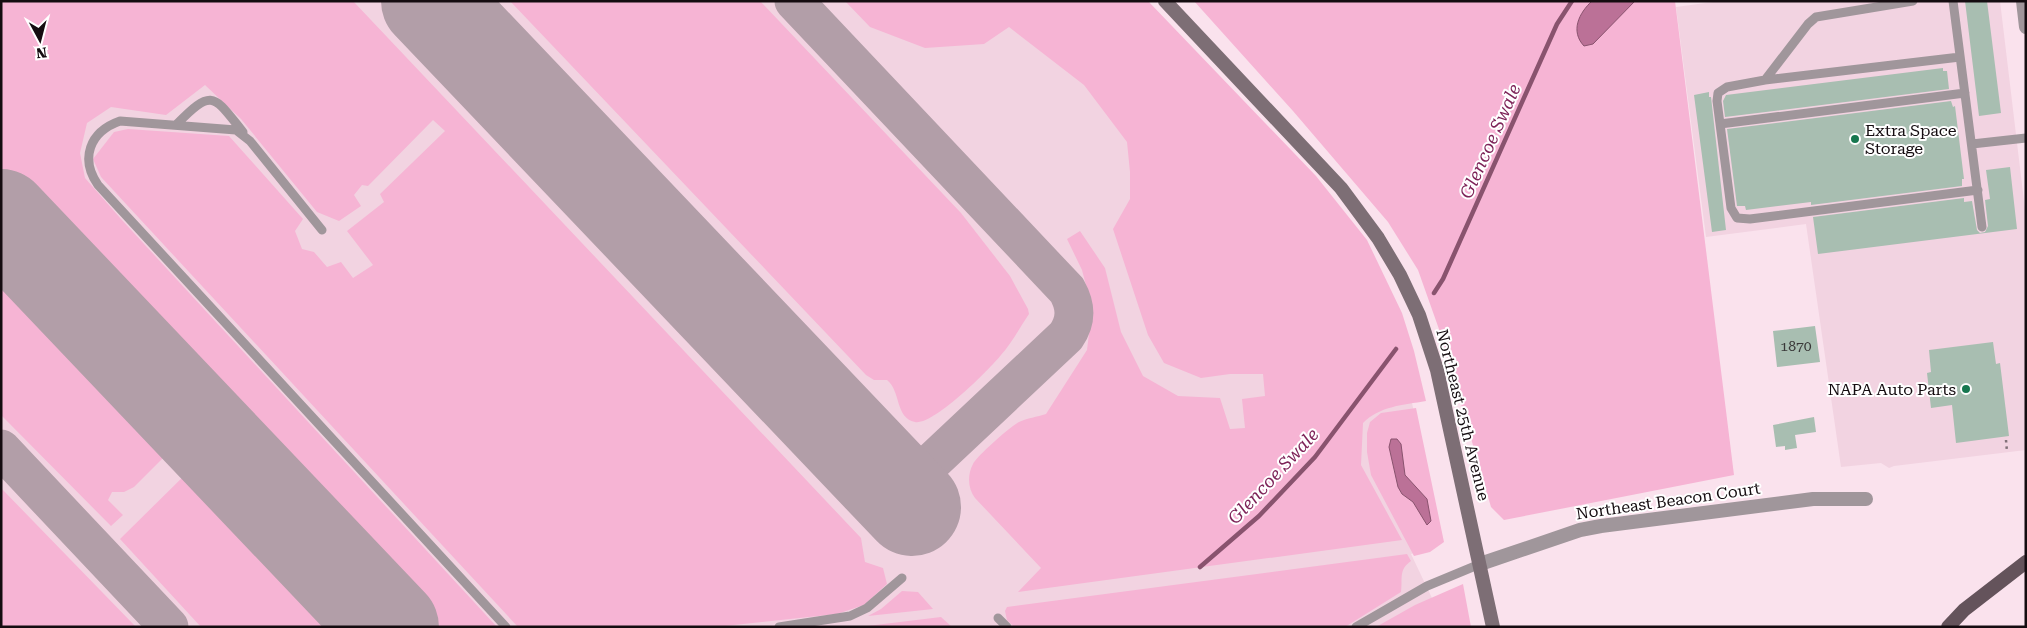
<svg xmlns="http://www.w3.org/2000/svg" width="2027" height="628" font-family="'Roboto Serif',serif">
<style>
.built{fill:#f2d3e1}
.green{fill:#f6b4d4}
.water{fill:#bb7197;stroke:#89536e}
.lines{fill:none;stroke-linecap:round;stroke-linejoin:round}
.stream{stroke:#89536e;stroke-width:4.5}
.taxiway{stroke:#b29ea8;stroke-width:39}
.runway{stroke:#b29ea8;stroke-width:98}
.building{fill:#a8beb1}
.path{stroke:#817178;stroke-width:2.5;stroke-dasharray:2.5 4;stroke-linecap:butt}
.service{stroke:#a0969b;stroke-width:9}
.minor{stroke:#a0969b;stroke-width:14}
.tertiary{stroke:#a0969b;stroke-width:14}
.secondary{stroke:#7d6e75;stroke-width:14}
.primary{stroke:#64535b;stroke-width:14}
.poi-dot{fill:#16774f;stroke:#fff;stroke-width:2}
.labels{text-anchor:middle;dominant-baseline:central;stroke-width:4;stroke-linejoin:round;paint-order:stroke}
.number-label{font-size:14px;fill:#393838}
.poi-label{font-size:16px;fill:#140c10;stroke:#fff;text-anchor:start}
.street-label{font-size:16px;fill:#140c10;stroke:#fff}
.water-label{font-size:18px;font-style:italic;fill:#7e2459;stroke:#fff}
</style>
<rect width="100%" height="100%" fill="#fae2ed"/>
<path class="built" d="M1,1H1118L1412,403L1442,540L1428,549L1411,554L1441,617L1450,627H1Z
M1720,1H2000L2026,218V450L1894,466L1889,468L1881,463L1841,467L1806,224L1706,237L1676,7Z"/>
<path class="green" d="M1,1H353L861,538L865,562L883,568L887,584L864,605L837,614L716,627H518L101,177L93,159L114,132L128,129L229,136L303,219L295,231L302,249L314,252L327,267L341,262L353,278L373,265L347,231L384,202L380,194L445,131L433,120L368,186L362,185L354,195L361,206L339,221L317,212L241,119L205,85L166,115L111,107L87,123L80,153L85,178L121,219L497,627H435L1,171Z
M510,1H760L961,213L1010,276L1028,309L1029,314C1020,327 1012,343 1001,355C989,370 933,426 915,422C895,418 901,391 887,380H874L866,375Z
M845,1H1148L1316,176L1367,240L1402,313L1414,351L1426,401C1403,405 1380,406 1363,423L1361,465L1402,540L1018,592L1041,568L975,498C968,489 967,475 973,464C977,456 1010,427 1019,422C1027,418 1037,417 1046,414L1087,350L1092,308L1082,270L1067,239L1080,231L1105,268L1121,332L1143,376L1178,396L1220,398L1230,429L1245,428L1242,399L1265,396L1263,374H1230L1201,378L1164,363L1148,335L1113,229L1130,199V172L1127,142L1084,85L1009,27L984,44L925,48L870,27Z
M1194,1H1675L1734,475L1504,520L1491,507L1440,332L1418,270L1388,222L1293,111Z
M1,262L175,446L134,487L124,492H112L108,500L123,515L111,526L1,415Z
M1416,408L1444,542L1430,552L1414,556L1371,475L1367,452V433L1370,422L1381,413Z
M194,466L342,620L348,627H201L120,539Z
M1,488L136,627H1Z
M1407,554L1411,561C1398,570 1403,579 1401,592L1345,627H1014L1007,620L1005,611L1007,607Z
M1463,584L1471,627H1376L1415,605Z
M902,591L918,592L933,609L868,616L881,609Z
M941,617L952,627H859Z"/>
<path class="water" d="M1592,1H1635L1593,44L1584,46C1570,31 1579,13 1592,1Z
M1391,439H1397L1401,444L1405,475L1427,499L1431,521L1427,525L1413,502L1402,494L1398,487L1389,447Z"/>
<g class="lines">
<path class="stream" d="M1434,293L1443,279L1557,24L1572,1
M1200,567L1259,516L1315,457L1396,349"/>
<path class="taxiway" d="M794,1L1067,290C1076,306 1077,320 1066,336L899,493
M1,449L169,627"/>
<path class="runway" d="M430,1L912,507
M1,218L390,627"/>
</g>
<path class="building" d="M1965,1H1987L2001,113L1979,116Z
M1943,68V71H1947L1949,89L1725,117L1723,101L1726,95Z
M1709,92V97H1711L1726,230L1712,232L1694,95Z
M1951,101L1953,107L1955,106L1964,179H1962V186L1811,205V202L1746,210L1745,206H1737L1727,129Z
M2010,167L2017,229L1818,254L1813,217L1964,198V202L1972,201L1977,230L1980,233L1985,232L1988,226L1985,200L1990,199L1986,170Z
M1815,326L1820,362L1777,367L1773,331Z
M1993,342L1996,364L2000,363L2009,436L1956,443L1952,405L1931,408L1927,373L1931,372L1929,350Z
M1814,417L1816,432L1795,435L1797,448L1785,450V446L1776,447L1773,425Z"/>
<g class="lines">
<path class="path" d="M2006,440L2007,452"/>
<path class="service" d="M1953,1L1982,227
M1960,57L1765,80L1727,87L1718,93L1717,101L1731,208L1737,218L1750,219L1978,190
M1765,80L1808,24L1816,17L1913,1
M177,124C213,87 214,96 243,132
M1720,124L1965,93
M1972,144L2026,138
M322,230L250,141L236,130L120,121C89,132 80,159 98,185L506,627
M998,618L1007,627
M779,627L850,616L867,608L902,578
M1356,627L1427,586L1480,564"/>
<path class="minor" d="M1480,564L1580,530L1601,526L1813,499H1866"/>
<path class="tertiary" d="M2023,1L2026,27"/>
<path class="secondary" d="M1165,1L1341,188L1378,238L1400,275L1419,315L1437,370L1493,627"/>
<path class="primary" d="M1948,627L1964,610L2026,562"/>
</g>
<g class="poi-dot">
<circle cx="1855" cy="139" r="5"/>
<circle cx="1966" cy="389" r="5"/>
</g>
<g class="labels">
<g class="number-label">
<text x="1796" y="346">1870</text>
</g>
<g class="poi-label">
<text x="1865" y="130">Extra Space<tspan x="1865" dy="18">Storage</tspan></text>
<text x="1956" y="389" text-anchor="end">NAPA Auto Parts</text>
</g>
<g class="street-label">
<text transform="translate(1463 415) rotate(76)">Northeast 25th Avenue</text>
<text transform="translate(1668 501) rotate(-8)">Northeast Beacon Court</text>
</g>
<g class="water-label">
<text transform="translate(1490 141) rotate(-66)">Glencoe Swale</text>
<text transform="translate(1273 476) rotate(-47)">Glencoe Swale</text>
</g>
</g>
<rect width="2027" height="628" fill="none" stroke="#140c10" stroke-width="5"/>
<g transform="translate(40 40) rotate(173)" stroke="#ffffff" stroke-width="4" paint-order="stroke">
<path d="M0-4L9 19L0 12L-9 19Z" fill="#140c10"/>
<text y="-8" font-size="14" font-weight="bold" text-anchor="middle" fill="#140c10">N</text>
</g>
</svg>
